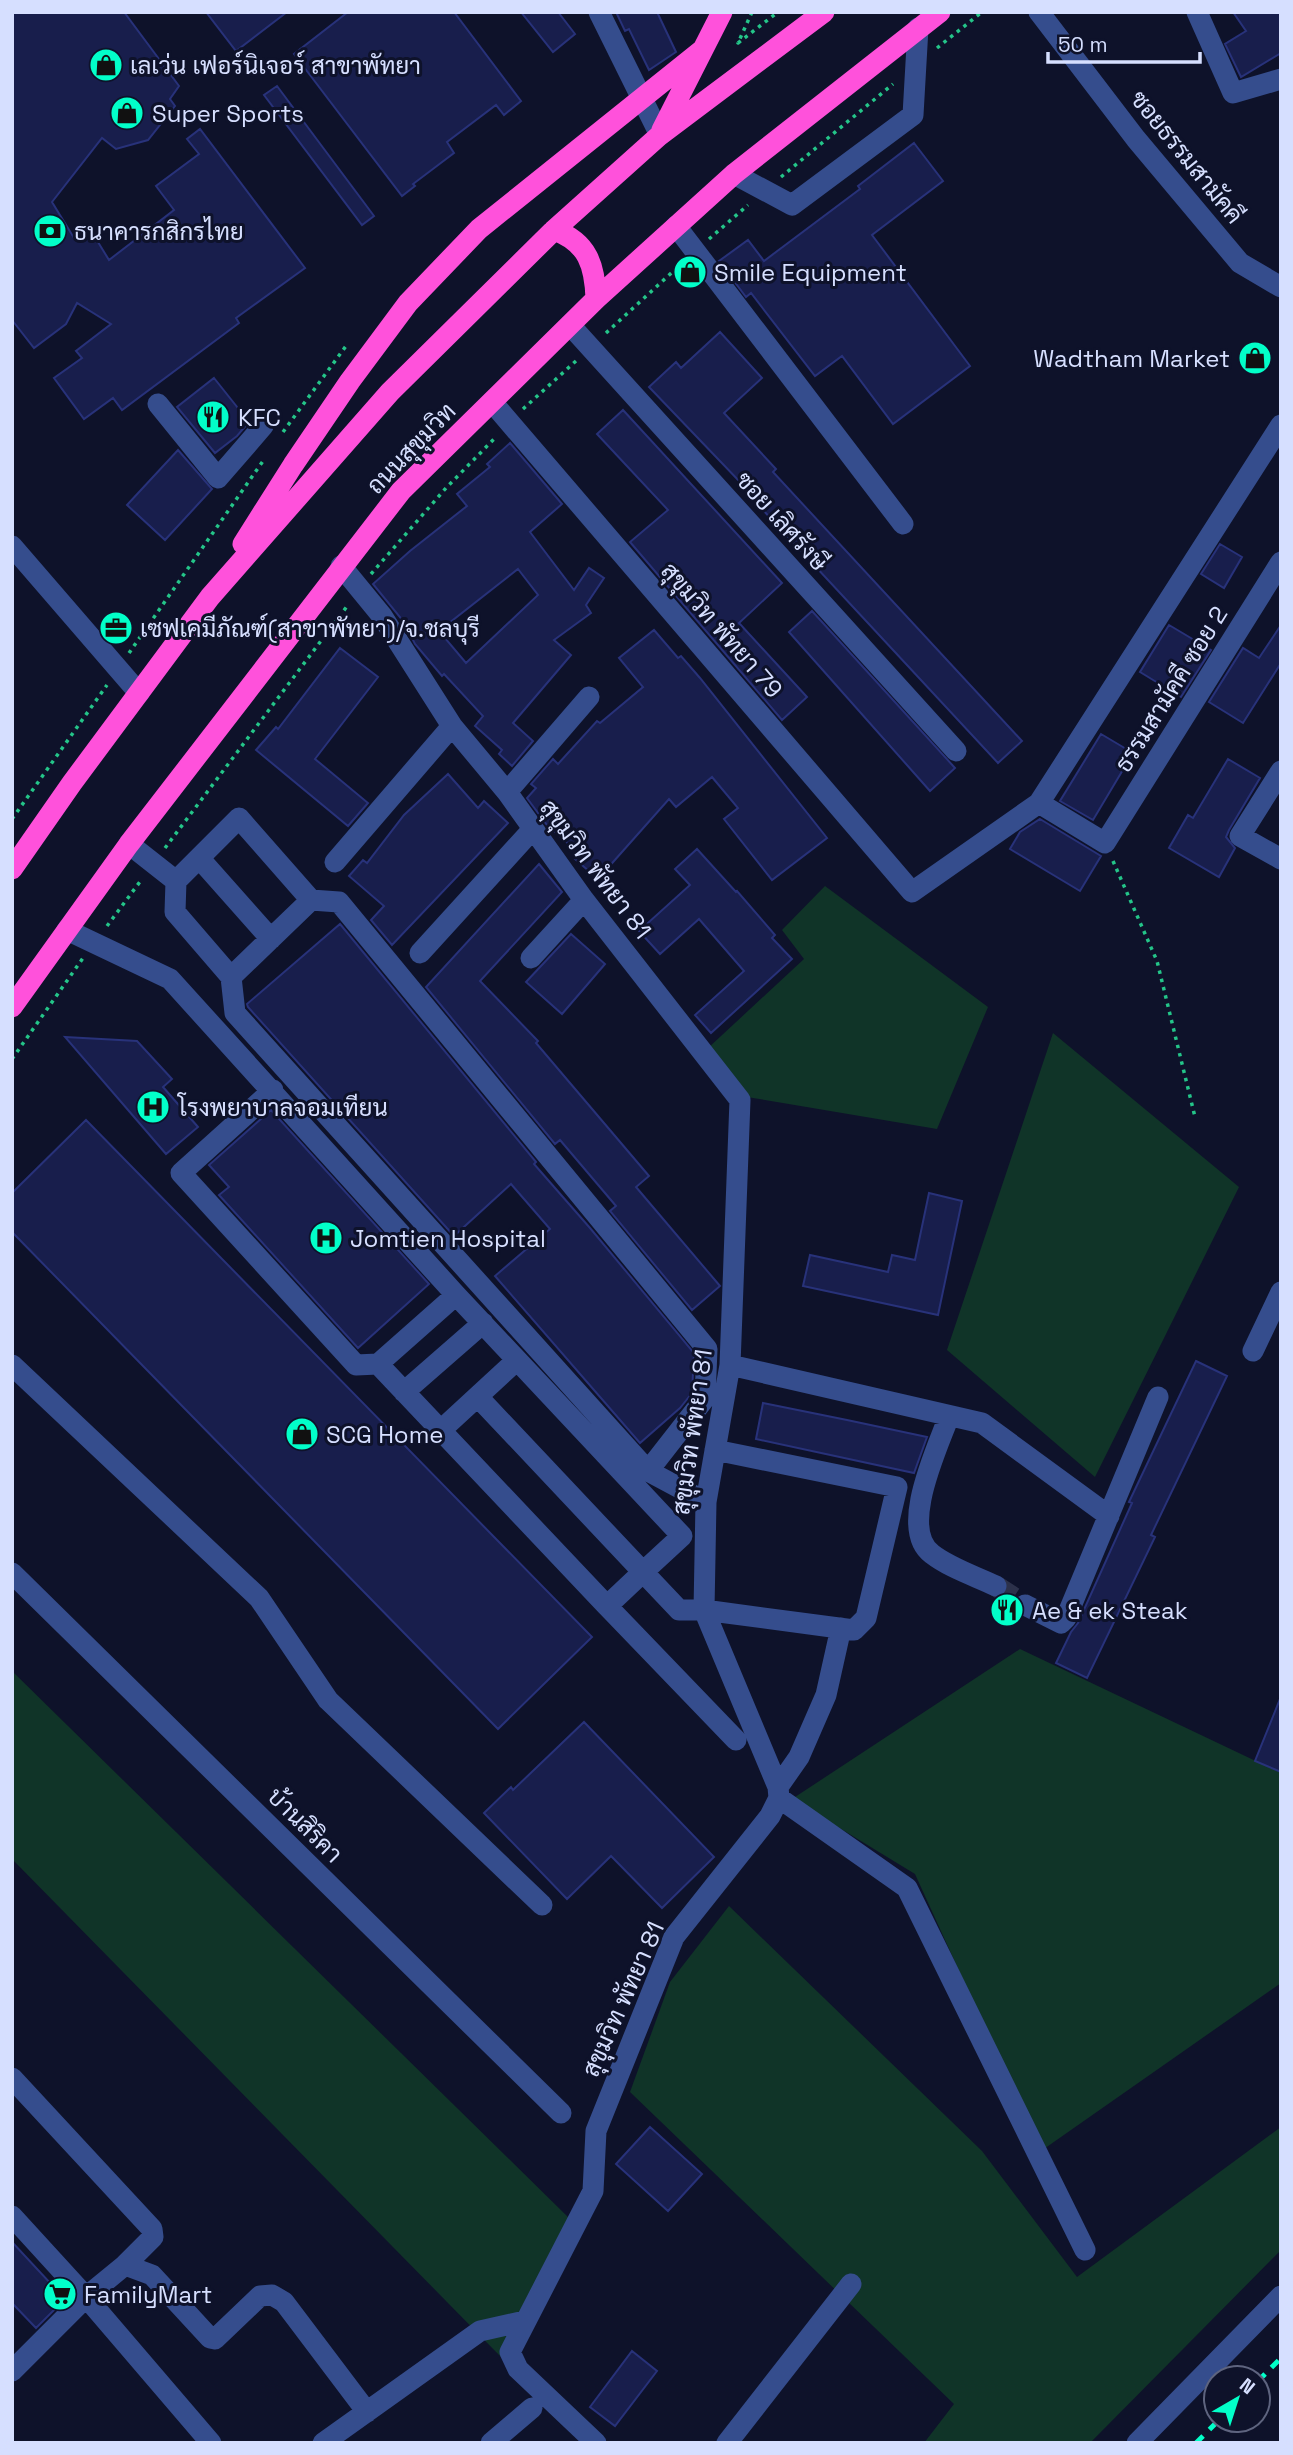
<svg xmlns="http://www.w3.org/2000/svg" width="1293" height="2455" font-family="'Space Grotesk',Sarabun,sans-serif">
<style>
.green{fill:#103428}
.building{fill:#181e4c;stroke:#28327a;stroke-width:2;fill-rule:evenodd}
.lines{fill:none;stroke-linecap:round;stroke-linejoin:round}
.minor-tunnel{stroke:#2c314a;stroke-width:21;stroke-dasharray:21 10;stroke-linecap:butt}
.path{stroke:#24c589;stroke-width:3.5;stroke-dasharray:3.5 5;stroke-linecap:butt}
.minor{stroke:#354d8d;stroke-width:21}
.highway{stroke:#ff51db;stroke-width:21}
.rail{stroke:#02ffc9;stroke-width:5;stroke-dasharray:10 9;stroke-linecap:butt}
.labels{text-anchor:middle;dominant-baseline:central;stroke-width:6;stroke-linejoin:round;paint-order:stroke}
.poi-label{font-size:24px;fill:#d6dfff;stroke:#0e122a;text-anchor:start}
.street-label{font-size:24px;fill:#d6dfff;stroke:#0e122a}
</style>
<rect width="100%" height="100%" fill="#0e122a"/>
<path class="green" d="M825,886L988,1007L937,1129L747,1097L707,1049L804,959L782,930Z
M1053,1033L1239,1187L1095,1477L947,1350Z
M1020,1649L1281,1773V1983L1041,2151L915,1874L792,1799Z
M12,1671L569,2218L501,2357L12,1859Z
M729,1906L982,2151L1077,2277L1281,2127V2250L1090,2443H924L954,2404L630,2092L670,1982Z"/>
<path class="building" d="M12,12H124L179,86L170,99L175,106L148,140L116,149L102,138L52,202L74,238L90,229L109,260L174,210L156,186L199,154L187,139L200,129L305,268L236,318L239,323L122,410L113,398L84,419L54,378L82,358L76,351L111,324L77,303L66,324L34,348L12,320Z
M206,12H287L236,51Z
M348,12H454L521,101L504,115L496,105L447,142L454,153L413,184L415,186L402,196L294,54Z
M521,12H558L575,34L553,52Z
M616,12H661L658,14L676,52L649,70L629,29L625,31Z
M1233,12H1281V53L1241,77L1225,44L1246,31Z
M277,86L374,216L362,225L264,95Z
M914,143L943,181L872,235L970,366L893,424L842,356L815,376L751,293L746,297L719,261L748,240L764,261L860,189L858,186Z
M720,332L762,378L724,413L776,469L773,472L1022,741L998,763L762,509L764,507L649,387L676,362L681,368Z
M214,378L249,422L237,436L215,453L177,407Z
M623,410L782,583L739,623L807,697L782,720L630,542L668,510L597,434Z
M510,443L562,504L530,532L574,590L589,568L604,578L586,605L591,613L554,640L571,655L513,723L533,741L512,766L499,754L502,750L475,726L483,716L444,674L442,676L415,644L404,622L373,584L410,551L467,506L457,494L490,467L487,464ZM518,569L538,595L466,663L439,631Z
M178,450L212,489L165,540L127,505Z
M1220,544L1242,557L1224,588L1201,574Z
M812,611L955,768L930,791L789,632Z
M1169,625L1211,650L1181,697L1140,672Z
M1281,625V663L1243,723L1209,702L1243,648L1259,658Z
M654,630L678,658L681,656L700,678L827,838L772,880L724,819L738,808L712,777L676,807L669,799L598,879L575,859L580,854L547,825L527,798L536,788L531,784L553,759L558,764L597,721L600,723L643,687L619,658Z
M340,648L378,677L315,759L368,803L348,826L256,750L276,727L278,729Z
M1101,734L1133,753L1093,820L1060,801Z
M1228,759L1260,778L1229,830L1226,837L1235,848L1219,877L1169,848L1188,815L1193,818Z
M448,774L478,808L484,801L508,823L392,945L371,920L384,906L349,876L363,860L367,863L404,815Z
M1040,819L1101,856L1080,891L1010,849L1020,832Z
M697,849L736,892L737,891L775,935L772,938L792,959L711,1033L695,1015L744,971L699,919L660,954L639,931L690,885L675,869Z
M539,864L562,892L480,981L538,1041L536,1043L649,1176L636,1187L720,1286L692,1310L610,1211L616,1206L560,1140L555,1144L426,987Z
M340,924L536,1162L534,1164L590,1228L694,1353L692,1393L680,1408L640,1443L495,1276L550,1229L511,1184L454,1236L248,1007L247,1004Z
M571,934L605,964L562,1014L526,982Z
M65,1037L137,1041L172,1079L163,1087L198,1127L166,1154Z
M271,1110L429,1284L358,1348L219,1195L229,1187L209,1165Z
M86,1120L592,1637L498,1729L12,1232V1193Z
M929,1193L962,1201L938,1315L803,1286L810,1255L888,1272L892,1255L915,1260Z
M1196,1361L1227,1376L1151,1535L1155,1537L1087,1678L1056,1663L1071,1632L1078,1623L1132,1503L1129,1502Z
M763,1403L847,1420L927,1437L914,1473L756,1439Z
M1280,1699H1281V1772L1255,1761Z
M584,1722L714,1857L662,1908L611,1856L567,1899L484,1813L511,1787L513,1790Z
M650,2127L702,2174L668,2211L616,2164Z
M12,2242L65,2299L36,2328L12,2303Z
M632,2351L657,2371L615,2426L590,2407Z"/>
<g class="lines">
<path class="minor-tunnel" d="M996,1586L1025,1605"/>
<path class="path" d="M752,12L738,43L778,12
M937,48L982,12
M781,177L893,84
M709,239L748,205
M606,333L680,265
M523,409L577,360
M283,432L346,346
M371,574L446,488L496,437
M129,653L263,461
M12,819L107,685
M165,848L348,605
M1113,861L1157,961L1195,1117
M107,926L142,879
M12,1059L83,958"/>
<path class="minor" d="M599,12L660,135
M1039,12L1136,139L1240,263L1281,287
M1197,12L1233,93L1281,79
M734,174L792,205L913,115L918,28
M676,226L903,524
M570,325L956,751
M492,402L912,892L1039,803L1281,425
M158,404L218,478L263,426
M12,546L139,693
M341,566L382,616L452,726L507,792L584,900L740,1100L730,1365L706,1502L704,1610L778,1787L779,1798L770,1816L674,1937L596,2131L593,2191L510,2352L518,2369L596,2443
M1281,771L1240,836L1281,859
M507,792L589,697
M1039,803L1105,843L1281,562
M129,844L176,881L239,818L311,900L231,977
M200,859L271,939
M335,862L452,726
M176,881L175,912L231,977L235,1013L648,1471L706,1502
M311,900L339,902L707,1349L705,1398L648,1471
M67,930L170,979L456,1295L682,1536L643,1572L679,1610H704L854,1630L866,1618L897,1487L715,1450
M420,953L532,830
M531,958L584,900
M273,1090L181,1173L356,1365L378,1364L607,1606L643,1572L478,1397
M1253,1351L1281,1292
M378,1364L456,1295
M12,1365L259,1598L328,1700L542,1905
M730,1365L982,1423L1109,1516
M404,1392L483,1323
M949,1416C938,1447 898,1529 932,1554C950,1568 975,1576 996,1586
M440,1431L517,1360
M12,1573L561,2113
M1025,1605L1061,1623L1066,1618L1158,1397
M607,1606L736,1740
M778,1787L799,1757L826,1695L841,1628
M779,1798L907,1888L1085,2250
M12,2078L152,2229L153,2237L125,2265
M12,2216L86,2297L211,2443
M12,2371L86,2297L125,2265L152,2275L210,2338L215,2339L260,2296L272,2295L284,2302L367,2412
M323,2443L480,2331L525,2321
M491,2443L532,2408
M727,2443L851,2284
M1137,2443L1281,2296"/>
<path class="highway" d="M662,130L722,12
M554,230C588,242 595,266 596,299
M243,544L293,465L350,381L408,303L479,229L701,51
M12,869L72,783L210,597L390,392L554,230L660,135L824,12
M12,1007L129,844L401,491L596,299L734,174L940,12"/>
<path class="rail" d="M1258,2381L1281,2358
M1196,2443L1219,2420"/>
</g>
<defs>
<symbol id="shop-disc" viewBox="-11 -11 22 22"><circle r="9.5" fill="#02ffc9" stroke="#0e122a"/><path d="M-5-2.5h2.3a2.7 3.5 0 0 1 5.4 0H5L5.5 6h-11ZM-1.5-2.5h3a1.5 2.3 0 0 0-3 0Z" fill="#111"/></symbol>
<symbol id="bank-disc" viewBox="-11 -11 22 22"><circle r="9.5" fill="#02ffc9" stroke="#0e122a"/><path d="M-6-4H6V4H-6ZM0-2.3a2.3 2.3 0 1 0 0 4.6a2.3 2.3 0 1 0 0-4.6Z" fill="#111"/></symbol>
<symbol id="restaurant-disc" viewBox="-11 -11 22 22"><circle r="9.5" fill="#02ffc9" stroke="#0e122a"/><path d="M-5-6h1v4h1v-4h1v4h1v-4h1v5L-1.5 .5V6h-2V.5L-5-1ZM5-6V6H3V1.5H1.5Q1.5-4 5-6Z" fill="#111"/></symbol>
<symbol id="office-disc" viewBox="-11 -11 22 22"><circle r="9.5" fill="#02ffc9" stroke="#0e122a"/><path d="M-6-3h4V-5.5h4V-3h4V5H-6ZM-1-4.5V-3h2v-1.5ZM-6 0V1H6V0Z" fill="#111"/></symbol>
<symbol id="hospital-disc" viewBox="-11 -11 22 22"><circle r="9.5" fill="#02ffc9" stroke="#0e122a"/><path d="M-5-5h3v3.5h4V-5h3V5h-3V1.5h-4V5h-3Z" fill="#111"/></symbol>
<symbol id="supermarket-disc" viewBox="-11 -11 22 22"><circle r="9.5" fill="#02ffc9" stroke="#0e122a"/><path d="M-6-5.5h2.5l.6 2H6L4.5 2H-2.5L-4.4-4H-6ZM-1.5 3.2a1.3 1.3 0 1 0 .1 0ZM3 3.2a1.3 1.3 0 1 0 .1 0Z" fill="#111"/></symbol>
</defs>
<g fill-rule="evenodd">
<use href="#shop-disc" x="87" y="46" width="38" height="38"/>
<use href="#shop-disc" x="108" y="94" width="38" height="38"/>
<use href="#bank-disc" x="31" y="212" width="38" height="38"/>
<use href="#shop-disc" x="671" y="253" width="38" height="38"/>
<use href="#shop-disc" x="1236" y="339" width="38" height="38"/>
<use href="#restaurant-disc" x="194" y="398" width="38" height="38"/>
<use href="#office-disc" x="97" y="609" width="38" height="38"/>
<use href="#hospital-disc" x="134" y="1088" width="38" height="38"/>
<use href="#hospital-disc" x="307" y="1219" width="38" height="38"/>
<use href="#shop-disc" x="283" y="1415" width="38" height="38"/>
<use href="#restaurant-disc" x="988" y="1591" width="38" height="38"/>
<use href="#supermarket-disc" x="41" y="2275" width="38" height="38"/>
</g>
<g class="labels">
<g class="poi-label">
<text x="130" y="65">เลเว่น เฟอร์นิเจอร์ สาขาพัทยา</text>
<text x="152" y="113">Super Sports</text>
<text x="74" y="231">ธนาคารกสิกรไทย</text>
<text x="714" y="272">Smile Equipment</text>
<text x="1230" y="358" text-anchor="end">Wadtham Market</text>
<text x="238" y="417">KFC</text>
<text x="140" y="628">เซฟเคมีภัณฑ์(สาขาพัทยา)/จ.ชลบุรี</text>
<text x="178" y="1107">โรงพยาบาลจอมเทียน</text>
<text x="350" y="1238">Jomtien Hospital</text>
<text x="326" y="1434">SCG Home</text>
<text x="1032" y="1610">Ae &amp; ek Steak</text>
<text x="84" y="2294">FamilyMart</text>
</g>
<g class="street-label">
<text transform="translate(1187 157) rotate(51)">ซอยธรรมสามัคคี</text>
<text transform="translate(411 448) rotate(-46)">ถนนสุขุมวิท</text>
<text transform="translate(782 521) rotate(48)">ซอย เลิศรังษี</text>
<text transform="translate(722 630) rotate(49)">สุขุมวิท พัทยา 79</text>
<text transform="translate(1171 689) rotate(-58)">ธรรมสามัคคี ซอย 2</text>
<text transform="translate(596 869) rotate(53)">สุขุมวิท พัทยา 81</text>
<text transform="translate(692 1432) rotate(-82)">สุขุมวิท พัทยา 81</text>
<text transform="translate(305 1825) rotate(45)">บ้านสิริคา</text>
<text transform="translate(623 1999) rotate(-66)">สุขุมวิท พัทยา 81</text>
</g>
</g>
<rect width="1293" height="2455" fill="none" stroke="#d6dfff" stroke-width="28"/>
<g transform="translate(1237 2399) rotate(39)"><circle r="33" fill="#0e122a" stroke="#5e647f" stroke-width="2"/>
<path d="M0-5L12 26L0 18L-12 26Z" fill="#02ffc9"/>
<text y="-10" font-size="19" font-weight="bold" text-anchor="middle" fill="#d6dfff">N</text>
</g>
<path d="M1048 52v10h152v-10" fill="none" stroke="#d6dfff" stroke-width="3.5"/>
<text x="1058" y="52" font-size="21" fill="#d6dfff" stroke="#0e122a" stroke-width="5" paint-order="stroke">50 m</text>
</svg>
